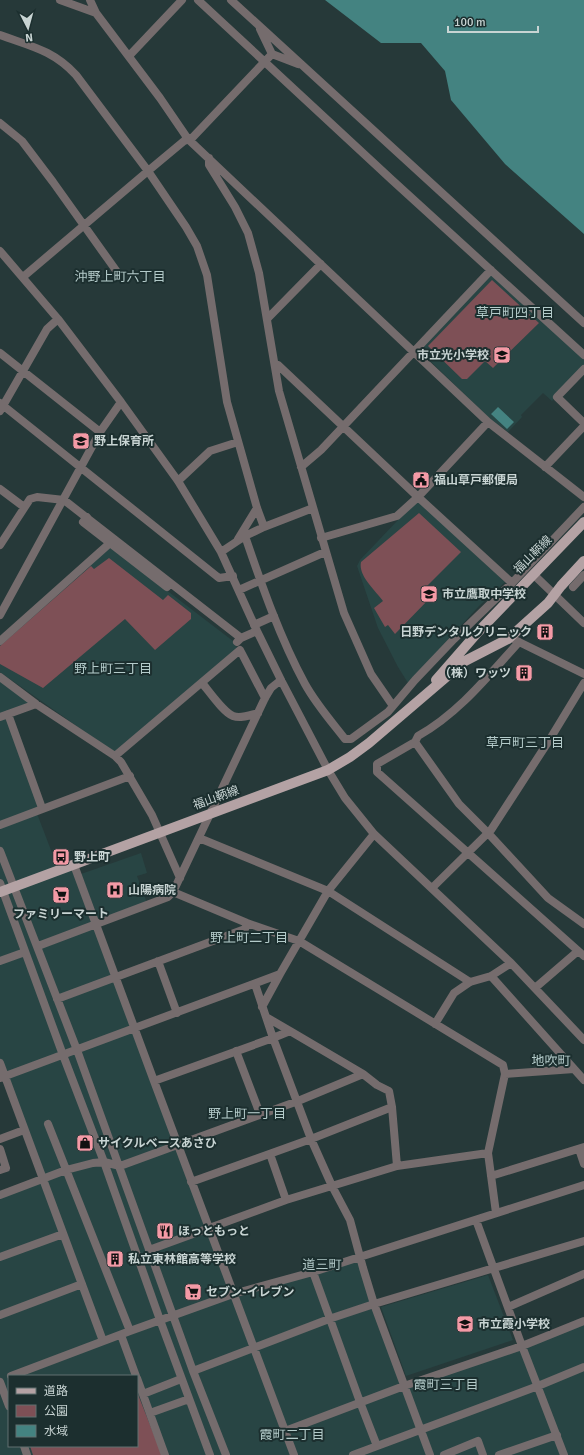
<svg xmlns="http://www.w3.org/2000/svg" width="584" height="1455" font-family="Signika,'Noto Sans JP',sans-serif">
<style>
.built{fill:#284544;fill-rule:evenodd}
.green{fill:#7e5056}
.water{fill:#448381}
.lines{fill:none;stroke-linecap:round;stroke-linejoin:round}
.minor{stroke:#756c6d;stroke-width:8}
.major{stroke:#b4a2a4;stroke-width:10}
.labels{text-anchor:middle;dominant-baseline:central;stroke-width:4;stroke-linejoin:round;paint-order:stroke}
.poi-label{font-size:12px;font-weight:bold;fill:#c8d4d3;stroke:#1c2f2f;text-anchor:start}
.street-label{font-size:12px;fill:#c8d4d3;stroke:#1c2f2f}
.neighbourhood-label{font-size:13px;fill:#b4cbca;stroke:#1c2f2f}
</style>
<rect width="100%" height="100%" fill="#263939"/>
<path class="built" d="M493,274L584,358V367L552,401L543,393L521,415L522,417L508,432L489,418L421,352L420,348L489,275Z
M417,500L505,582L479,606L408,683L398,667L378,628L357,566L360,560Z
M110,547L233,641L237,648L115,753L0,672V644Z
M0,678L38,705L8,715L43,809L36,811L59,871L74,866L234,1296L362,1252L378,1307L407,1383L584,1320V1455H0V1198L45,1181L0,1060ZM9,1376H137V1446H9Z
M141,853L147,873L137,876L147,903L99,921L81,874Z
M488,1275L513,1340L406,1376L381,1307Z"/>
<path class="green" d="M492,280L539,323L493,368L485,361L467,379H462L428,346Z
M419,513L461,552L425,588L429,592L427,595L430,598L395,634L388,625L385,627L374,608L383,601C375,590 358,576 361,562Z
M109,558L163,600L168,595L191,613V619L155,650L125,619L43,688L0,664V646L91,566L94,569Z
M137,1392L162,1455H33L30,1446H137Z"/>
<path class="water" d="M325,0H584V234L505,164L451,100L445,71L421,43H381Z
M498,407L514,422L507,429L491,414Z"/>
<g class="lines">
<path class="minor" d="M60,0L96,13L160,98L188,139L488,422L584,497
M90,0L96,13
M198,0L392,180L584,355
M231,0L584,323
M0,35C30,46 53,50 76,75L148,171L186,227L197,246L207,275L227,402L257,508L264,527
M272,54L298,64
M129,56L182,0
M0,123L22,141L53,182L120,276
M209,158V165L235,207L248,233L259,273L279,391L344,613L371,674L393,706
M0,251L58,319L121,402L178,481L221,552L257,631L281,680L328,770L345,798L374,834L511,963L584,1040
M23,277L148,171L184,141L193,137L272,54L260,29
M267,319L321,264
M0,353L100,432
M275,364L278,365L418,497L512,583
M584,369L557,397L584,423
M0,403L219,578L233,576
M0,411L47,329L58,319
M301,467L321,450L491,270
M545,467L584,426
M178,481L210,451L238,442
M0,489L24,507
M87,517L83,522L167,587
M245,536C262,586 280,638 305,684C316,704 331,721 345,739H351L388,712L415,680L454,639L512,583L584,507
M321,538L397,516L418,497L488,422
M238,539L257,508
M0,545L30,499L37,497L64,500L241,638
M221,552L245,536L264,527L313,508
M533,574L584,623
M573,587L584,575
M239,590L325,552
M0,615L100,432L121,402
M254,625L274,616
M515,640L584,674
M0,641L110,543
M237,642L241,638L257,631
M519,642C488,676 459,713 418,736L415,742L377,764V772L584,956
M0,677L36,704L115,756L121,762L152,815L180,878
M202,683C209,691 223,712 233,716C241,719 250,715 258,713
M8,714L42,808
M0,717L36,704
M415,742L459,804L488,833L548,898L584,924
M115,756L240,650L265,698
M0,825L130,776
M199,838L328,891L470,982
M0,851L77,1050L193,1371L226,1455
M74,865L154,1081L294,1455
M0,883L63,1055L104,1162L160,1320L210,1455
M432,888L491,830L550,739L584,683
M173,892L247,923L299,941L503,1065L505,1074
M38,946L168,897L173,892L265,698L271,688L281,680
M0,961L25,952
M158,961L177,1013
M491,976L584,1080
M255,984L266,1017L290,1031L273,1038L311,1139L332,1186L350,1220L363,1268L374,1304L430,1455
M535,988L578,951
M57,999L245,929L247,923
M262,1007L280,974
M435,1024L454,993L470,982L491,976L511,963
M290,1031L363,1074
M236,1051L260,1114
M0,1063L103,1341
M0,1078L280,974L328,891L374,834
M154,1081L273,1038L266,1017
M48,1124L130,1331
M0,1139L24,1130
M0,1149L6,1168L0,1170
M579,1149L584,1164
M270,1154L286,1200
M491,1176L584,1147
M191,1182L311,1139L392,1107
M0,1195L66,1170L93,1163L104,1162L120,1166L298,1101L363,1074L377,1085L389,1091L392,1107L397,1166
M496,1213L488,1153L505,1074L574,1069
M476,1220L522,1346L564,1455
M149,1250L286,1200L397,1166L488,1153
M0,1257L63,1234
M313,1272L360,1402L377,1446
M508,1307L584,1274
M0,1315L82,1284
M121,1335L136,1376
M193,1371L329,1319L374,1304L584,1241
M11,1376L130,1331L233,1294L313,1272L584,1185
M137,1378L165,1455
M0,1382L9,1406
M143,1394L181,1379
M150,1413L189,1399
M285,1431L404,1386L522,1346L584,1321
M24,1446L27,1455
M353,1455L538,1386L584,1367
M444,1455L478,1441L483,1455
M499,1455L557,1435"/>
<path class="major" d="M436,680L478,632L584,522
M0,892L328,770L350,757L369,743L465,661L508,639L548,603L561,586L584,561"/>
</g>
<defs>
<symbol id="school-square" viewBox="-11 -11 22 22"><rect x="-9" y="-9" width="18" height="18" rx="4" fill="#f49aa6" stroke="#1c2f2f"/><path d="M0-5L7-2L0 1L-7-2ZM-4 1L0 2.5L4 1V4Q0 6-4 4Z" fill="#111"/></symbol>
<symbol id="civic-square" viewBox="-11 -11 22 22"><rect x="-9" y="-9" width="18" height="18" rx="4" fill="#f49aa6" stroke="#1c2f2f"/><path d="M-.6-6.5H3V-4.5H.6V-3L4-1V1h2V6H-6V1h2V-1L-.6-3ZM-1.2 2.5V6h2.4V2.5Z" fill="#111"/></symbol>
<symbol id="building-square" viewBox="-11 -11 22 22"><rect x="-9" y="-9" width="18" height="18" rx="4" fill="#f49aa6" stroke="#1c2f2f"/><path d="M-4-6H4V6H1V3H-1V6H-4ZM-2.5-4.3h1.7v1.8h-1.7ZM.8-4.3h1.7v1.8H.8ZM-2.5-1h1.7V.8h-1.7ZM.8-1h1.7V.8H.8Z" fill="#111"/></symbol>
<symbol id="bus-square" viewBox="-11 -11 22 22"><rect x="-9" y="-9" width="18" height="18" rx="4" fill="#f49aa6" stroke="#1c2f2f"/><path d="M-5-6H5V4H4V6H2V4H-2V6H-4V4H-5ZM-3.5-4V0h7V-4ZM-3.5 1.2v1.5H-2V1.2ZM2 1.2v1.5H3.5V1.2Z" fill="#111"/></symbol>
<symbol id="hospital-square" viewBox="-11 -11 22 22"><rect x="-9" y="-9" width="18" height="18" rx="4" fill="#f49aa6" stroke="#1c2f2f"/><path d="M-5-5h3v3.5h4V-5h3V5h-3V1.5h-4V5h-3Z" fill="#111"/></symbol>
<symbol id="supermarket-square" viewBox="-11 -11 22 22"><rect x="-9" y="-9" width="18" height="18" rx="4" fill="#f49aa6" stroke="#1c2f2f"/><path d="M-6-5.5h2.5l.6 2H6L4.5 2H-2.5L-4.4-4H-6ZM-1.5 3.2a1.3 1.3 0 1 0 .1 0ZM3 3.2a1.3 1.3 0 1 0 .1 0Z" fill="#111"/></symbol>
<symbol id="shop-square" viewBox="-11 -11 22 22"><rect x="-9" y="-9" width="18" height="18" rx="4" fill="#f49aa6" stroke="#1c2f2f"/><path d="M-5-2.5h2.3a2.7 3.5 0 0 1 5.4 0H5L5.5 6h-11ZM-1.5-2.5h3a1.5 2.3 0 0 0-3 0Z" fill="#111"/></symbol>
<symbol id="restaurant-square" viewBox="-11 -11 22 22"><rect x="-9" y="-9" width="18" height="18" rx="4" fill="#f49aa6" stroke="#1c2f2f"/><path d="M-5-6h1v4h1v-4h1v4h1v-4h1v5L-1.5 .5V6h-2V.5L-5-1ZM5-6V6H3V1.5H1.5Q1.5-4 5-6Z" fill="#111"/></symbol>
</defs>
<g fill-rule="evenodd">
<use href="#school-square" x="492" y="345" width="20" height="20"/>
<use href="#school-square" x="71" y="431" width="20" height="20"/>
<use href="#civic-square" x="411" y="470" width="20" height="20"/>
<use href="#school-square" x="419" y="584" width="20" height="20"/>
<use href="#building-square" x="535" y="622" width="20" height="20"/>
<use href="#building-square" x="514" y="663" width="20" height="20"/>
<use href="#bus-square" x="51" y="847" width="20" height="20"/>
<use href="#hospital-square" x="105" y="880" width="20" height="20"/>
<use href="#supermarket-square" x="51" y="885" width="20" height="20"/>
<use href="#shop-square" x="75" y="1133" width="20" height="20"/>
<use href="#restaurant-square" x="155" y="1221" width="20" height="20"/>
<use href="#building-square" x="105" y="1249" width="20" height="20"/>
<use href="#supermarket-square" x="183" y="1282" width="20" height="20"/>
<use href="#school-square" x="455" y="1314" width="20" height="20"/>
</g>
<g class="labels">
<g class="poi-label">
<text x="489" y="355" text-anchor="end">市立光小学校</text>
<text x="94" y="441">野上保育所</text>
<text x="434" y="480">福山草戸郵便局</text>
<text x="442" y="594">市立鷹取中学校</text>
<text x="532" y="632" text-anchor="end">日野デンタルクリニック</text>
<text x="511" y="673" text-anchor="end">（株）ワッツ</text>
<text x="74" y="857">野上町</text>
<text x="128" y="890">山陽病院</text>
<text x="61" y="914" text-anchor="middle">ファミリーマート</text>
<text x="98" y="1143">サイクルベースあさひ</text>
<text x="178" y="1231">ほっともっと</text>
<text x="128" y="1259">私立東林館高等学校</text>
<text x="206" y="1292">セブン-イレブン</text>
<text x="478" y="1324">市立霞小学校</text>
</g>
<g class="street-label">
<text transform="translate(533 555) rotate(-45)">福山鞆線</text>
<text transform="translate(216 798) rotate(-20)">福山鞆線</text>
</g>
<g class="neighbourhood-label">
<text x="120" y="277">沖野上町六丁目</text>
<text x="515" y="313">草戸町四丁目</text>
<text x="113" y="669">野上町三丁目</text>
<text x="525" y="743">草戸町三丁目</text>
<text x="249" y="938">野上町二丁目</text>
<text x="551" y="1061">地吹町</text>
<text x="247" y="1114">野上町一丁目</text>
<text x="322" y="1265">道三町</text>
<text x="446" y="1385">霞町三丁目</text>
<text x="292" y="1435">霞町二丁目</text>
</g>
</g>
<rect x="8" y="1375" width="130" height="72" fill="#1c2f2f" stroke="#617171"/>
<rect x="16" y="1388" width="20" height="6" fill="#b4a2a4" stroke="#617171"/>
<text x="44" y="1395" font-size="12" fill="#c8d4d3">道路</text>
<rect x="16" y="1405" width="20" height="12" fill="#7e5056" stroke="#617171"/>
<text x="44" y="1415" font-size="12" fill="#c8d4d3">公園</text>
<rect x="16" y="1425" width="20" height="12" fill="#448381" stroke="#617171"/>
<text x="44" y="1435" font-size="12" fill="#c8d4d3">水域</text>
<g transform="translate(28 28) rotate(174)" stroke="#1c2f2f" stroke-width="3" paint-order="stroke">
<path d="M0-3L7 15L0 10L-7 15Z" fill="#c8d4d3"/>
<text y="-6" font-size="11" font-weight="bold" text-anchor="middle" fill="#c8d4d3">N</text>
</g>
<path d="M448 26v6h90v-6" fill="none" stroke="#c8d4d3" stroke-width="2"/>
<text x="454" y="26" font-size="12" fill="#c8d4d3" stroke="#1c2f2f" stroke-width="3" paint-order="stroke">100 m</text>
</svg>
